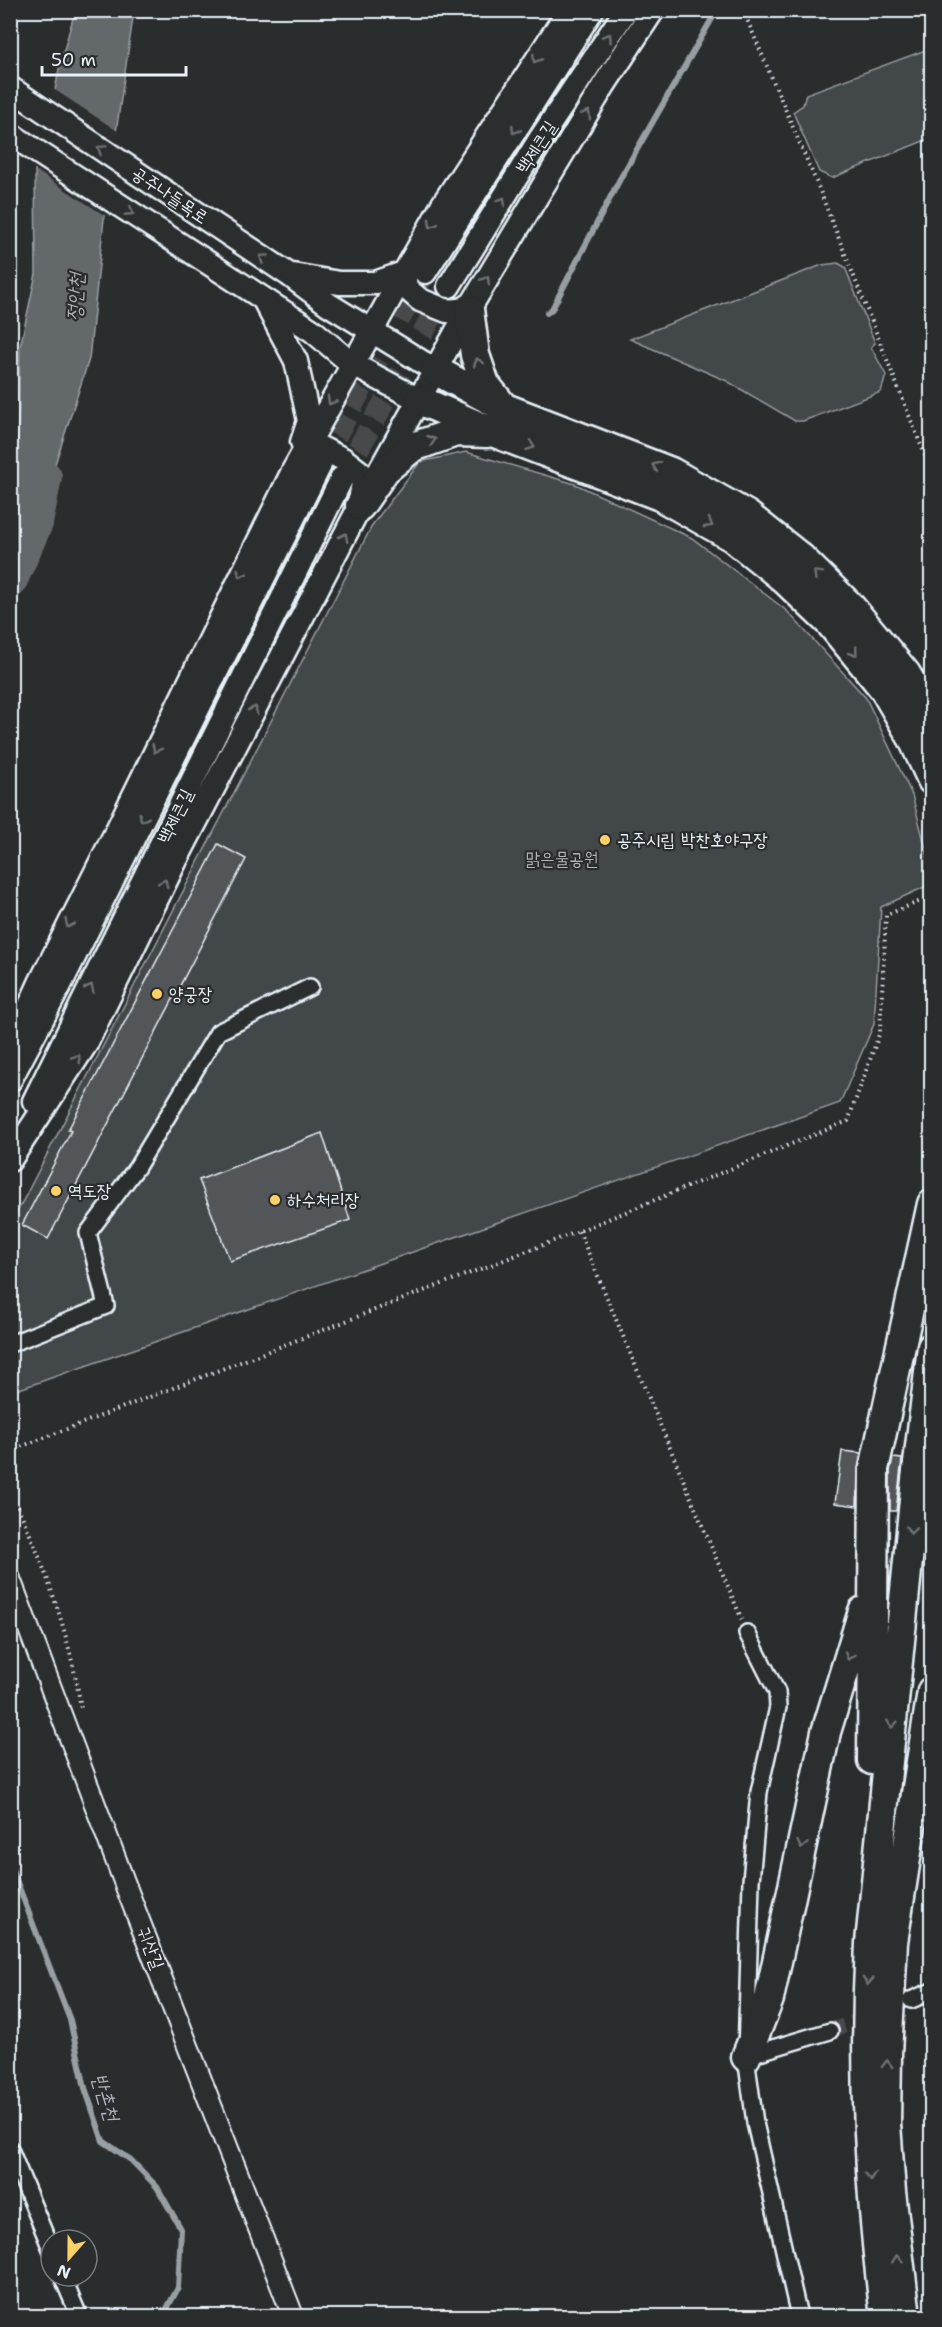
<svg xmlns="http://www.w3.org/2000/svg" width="942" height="2327" font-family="'Shantell Sans','Poor Story',sans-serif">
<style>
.green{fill:#424648;stroke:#959ca0;stroke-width:1.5}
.water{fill:#63686b;stroke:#989fa3;stroke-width:1.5}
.pier{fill:#2a2d2e}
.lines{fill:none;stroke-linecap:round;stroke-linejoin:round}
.stream{stroke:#989fa3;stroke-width:6}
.river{stroke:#63686b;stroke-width:34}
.building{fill:#535759;stroke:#e8f1f8;stroke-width:1.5}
.minor-tunnel{stroke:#464a4c;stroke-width:15;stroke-dasharray:15 8;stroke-linecap:butt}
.secondary-tunnel{stroke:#464a4c;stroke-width:22;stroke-dasharray:22 11;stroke-linecap:butt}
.minor-casing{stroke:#e8f1f8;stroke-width:20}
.tertiary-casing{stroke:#e8f1f8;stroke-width:24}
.secondary-casing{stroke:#e8f1f8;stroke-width:27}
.motorway-casing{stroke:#e8f1f8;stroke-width:33}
.path{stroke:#e8f1f8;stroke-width:4;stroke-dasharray:1.5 4.5;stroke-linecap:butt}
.minor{stroke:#2a2d2e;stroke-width:15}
.tertiary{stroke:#2a2d2e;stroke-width:20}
.secondary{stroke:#2a2d2e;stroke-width:22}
.motorway{stroke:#2a2d2e;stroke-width:28}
.oneway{stroke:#6c7275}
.poi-dot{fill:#ffd166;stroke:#2a2d2e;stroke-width:2}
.labels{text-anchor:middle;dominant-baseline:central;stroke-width:4.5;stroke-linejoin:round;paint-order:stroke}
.street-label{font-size:18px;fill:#e8f1f8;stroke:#2a2d2e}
.poi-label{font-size:18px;fill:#e8f1f8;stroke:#2a2d2e;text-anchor:start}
.park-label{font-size:18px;fill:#aeb5ba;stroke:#2a2d2e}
.water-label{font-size:20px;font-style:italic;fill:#acb3b9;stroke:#2a2d2e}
</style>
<rect width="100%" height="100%" fill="#2a2d2e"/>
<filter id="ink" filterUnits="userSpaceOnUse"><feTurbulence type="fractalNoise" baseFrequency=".0167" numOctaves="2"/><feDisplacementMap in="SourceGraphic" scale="12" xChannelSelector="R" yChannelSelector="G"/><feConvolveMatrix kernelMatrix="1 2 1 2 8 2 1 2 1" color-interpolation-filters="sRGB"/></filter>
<g filter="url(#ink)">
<path class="green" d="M931,48V138L832,178L819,172L793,112L803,105L806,94Z
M838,263L845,267L875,343L871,347L886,375L881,392L803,421H795L727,381L630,339L822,265Z
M466,452L575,484L692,538L787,611L866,698L912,795L931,868V884L881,907L874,1024L840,1103L11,1392L10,1226L373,524L420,462Z"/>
<path class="water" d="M75,11H134L106,200L89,359L36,523L11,582L10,476L18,438L20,347L36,274L35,170L51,111L60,64Z"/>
<path class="pier" d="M52,88L119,132L107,217L32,168Z"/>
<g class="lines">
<path class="stream" d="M547,313L552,309L620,179L717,10
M10,1864L70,2020L85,2088L103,2141L131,2160L157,2187L181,2229L178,2288L163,2316"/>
<path class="river" d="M10,582L36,523L45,477"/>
</g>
<path class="building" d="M218,844L246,859L48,1239L22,1225L71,1131L68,1130Z
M322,1133L350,1220L230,1261L199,1180Z
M842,1451L861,1453L858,1469L857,1506L835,1503Z
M893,1458L902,1459L896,1511H890V1471Z"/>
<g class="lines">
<path class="minor-tunnel" d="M830,2031L872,2015"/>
<path class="secondary-tunnel" d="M320,465L425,272
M342,478L449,286"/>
<defs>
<path id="minor" d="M10,1344L106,1306L88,1233L137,1167L218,1032L310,987
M747,1633L777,1692L778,1707L759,1792L751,1881L746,2057L755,2123L799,2316
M911,2000L932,1991
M746,2056L830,2031
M10,2149L51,2249
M62,2276L79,2316"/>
<path id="tertiary" d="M10,1579L128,1892L293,2316"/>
<path id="secondary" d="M10,88L288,274L328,304L435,370
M10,134L313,331L352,364L419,400
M425,272L592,10
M293,275L339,283H375L404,273L406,288L420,300L447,311L469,309
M449,286L540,139L626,10
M265,302L296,361L309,421L302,442
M299,463L310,450L319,447L343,459L361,473L363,482L360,502
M10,1049L40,983L114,836L293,471L443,204L569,10
M10,1080L58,989L320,465
M34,1101L342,478
M10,1160L86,1044L174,864L360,506L469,309L604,85L653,10"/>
<path id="motorway" d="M469,309L475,355L485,384L501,404
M435,370L505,408L671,472L747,515L801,558L850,606L906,674L932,717
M419,400L495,433L660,496L732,537L783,578L830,623L884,689L913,739L932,780
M360,506L385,470L413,447L456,432L487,433
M872,1760L874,1469L932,1204
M746,2057L769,1999L826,1732L863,1611
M885,2316C869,2189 863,2071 870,1943L916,1480L932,1347
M906,2316L891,2192L886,2124L887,2054L893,1942L932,1691"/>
</defs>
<use href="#minor" class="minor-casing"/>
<use href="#tertiary" class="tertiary-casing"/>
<use href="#secondary" class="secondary-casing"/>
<use href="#motorway" class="motorway-casing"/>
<path class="path" d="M743,10L818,186L932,473
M579,1231L742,1620
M10,1451L579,1231L848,1121L880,1032L886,915L931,897
M10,1490C43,1560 70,1633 81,1709"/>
<use href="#minor" class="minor"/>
<use href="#tertiary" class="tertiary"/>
<use href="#secondary" class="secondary"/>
<use href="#motorway" class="motorway"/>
</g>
<defs><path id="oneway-chevron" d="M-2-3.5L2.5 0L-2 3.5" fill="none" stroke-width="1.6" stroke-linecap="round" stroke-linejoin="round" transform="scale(1.5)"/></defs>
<g class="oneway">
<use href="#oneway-chevron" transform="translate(608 37) rotate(-56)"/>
<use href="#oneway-chevron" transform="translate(536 59) rotate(123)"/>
<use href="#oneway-chevron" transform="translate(587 114) rotate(-59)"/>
<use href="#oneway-chevron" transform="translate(515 130) rotate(123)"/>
<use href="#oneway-chevron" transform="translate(101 149) rotate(-146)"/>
<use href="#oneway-chevron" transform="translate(502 201) rotate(-58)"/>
<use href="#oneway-chevron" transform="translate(130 212) rotate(33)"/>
<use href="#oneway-chevron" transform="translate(432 224) rotate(120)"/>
<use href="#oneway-chevron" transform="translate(263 258) rotate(-146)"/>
<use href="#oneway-chevron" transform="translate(486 280) rotate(-59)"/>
<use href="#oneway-chevron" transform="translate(478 362) rotate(-108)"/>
<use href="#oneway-chevron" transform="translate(331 401) rotate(119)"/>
<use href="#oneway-chevron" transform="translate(432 440) rotate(-19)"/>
<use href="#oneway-chevron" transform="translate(531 446) rotate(20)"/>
<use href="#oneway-chevron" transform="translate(656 466) rotate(-159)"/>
<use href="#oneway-chevron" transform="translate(709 524) rotate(30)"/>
<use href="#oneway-chevron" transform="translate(344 537) rotate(-63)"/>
<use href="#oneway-chevron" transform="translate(241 574) rotate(116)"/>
<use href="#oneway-chevron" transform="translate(817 574) rotate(-136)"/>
<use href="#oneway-chevron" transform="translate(854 652) rotate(51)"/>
<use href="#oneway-chevron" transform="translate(254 710) rotate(-62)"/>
<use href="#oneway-chevron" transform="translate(156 749) rotate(116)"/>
<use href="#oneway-chevron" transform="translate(143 818) rotate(117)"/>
<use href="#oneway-chevron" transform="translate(164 883) rotate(-64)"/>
<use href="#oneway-chevron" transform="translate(69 924) rotate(117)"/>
<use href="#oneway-chevron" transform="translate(90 988) rotate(-64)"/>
<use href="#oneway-chevron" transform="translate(77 1058) rotate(-57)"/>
<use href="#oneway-chevron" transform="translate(911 1530) rotate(96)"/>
<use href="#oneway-chevron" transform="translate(849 1656) rotate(107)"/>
<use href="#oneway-chevron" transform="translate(892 1724) rotate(96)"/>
<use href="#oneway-chevron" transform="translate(802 1845) rotate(102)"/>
<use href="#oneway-chevron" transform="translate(868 1981) rotate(93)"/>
<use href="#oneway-chevron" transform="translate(887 2064) rotate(-90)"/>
<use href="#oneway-chevron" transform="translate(870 2176) rotate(85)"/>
<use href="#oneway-chevron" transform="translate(897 2259) rotate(-96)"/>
</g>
</g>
<g class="poi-dot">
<circle cx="605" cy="840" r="6"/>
<circle cx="157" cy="994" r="6"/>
<circle cx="56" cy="1191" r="6"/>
<circle cx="275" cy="1200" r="6"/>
</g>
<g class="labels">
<g class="street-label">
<text transform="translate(536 147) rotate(-57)">백제큰길</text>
<text transform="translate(170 195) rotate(34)">공주나들목로</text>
<text transform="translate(175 816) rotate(-64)">백제큰길</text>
<text transform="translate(151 1948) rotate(69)">귀산길</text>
</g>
<g class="poi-label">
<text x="617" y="840">공주시립 박찬호야구장</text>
<text x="169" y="994">양궁장</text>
<text x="68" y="1191">역도장</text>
<text x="287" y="1200">하수처리장</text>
</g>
<g class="park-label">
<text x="562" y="859">맑은물공원</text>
</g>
<g class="water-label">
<text transform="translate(75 297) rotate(-87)">정안천</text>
<text transform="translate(106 2097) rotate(73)">반촌천</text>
</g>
</g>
<rect width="942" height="2327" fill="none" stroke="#2a2d2e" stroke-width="36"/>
<rect x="18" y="18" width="906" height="2291" fill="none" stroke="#e8f1f8" stroke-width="2" filter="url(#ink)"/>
<g transform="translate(69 2258) rotate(201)"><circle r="28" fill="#2a2d2e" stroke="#767b7f" stroke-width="1.5"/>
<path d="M0-4.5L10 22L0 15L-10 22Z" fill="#ffd166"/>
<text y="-9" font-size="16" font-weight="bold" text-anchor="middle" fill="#e8f1f8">N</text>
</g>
<path d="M42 66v9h144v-9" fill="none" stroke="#e8f1f8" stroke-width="3"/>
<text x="51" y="66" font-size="18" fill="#e8f1f8" stroke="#2a2d2e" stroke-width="4.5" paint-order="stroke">50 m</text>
</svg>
